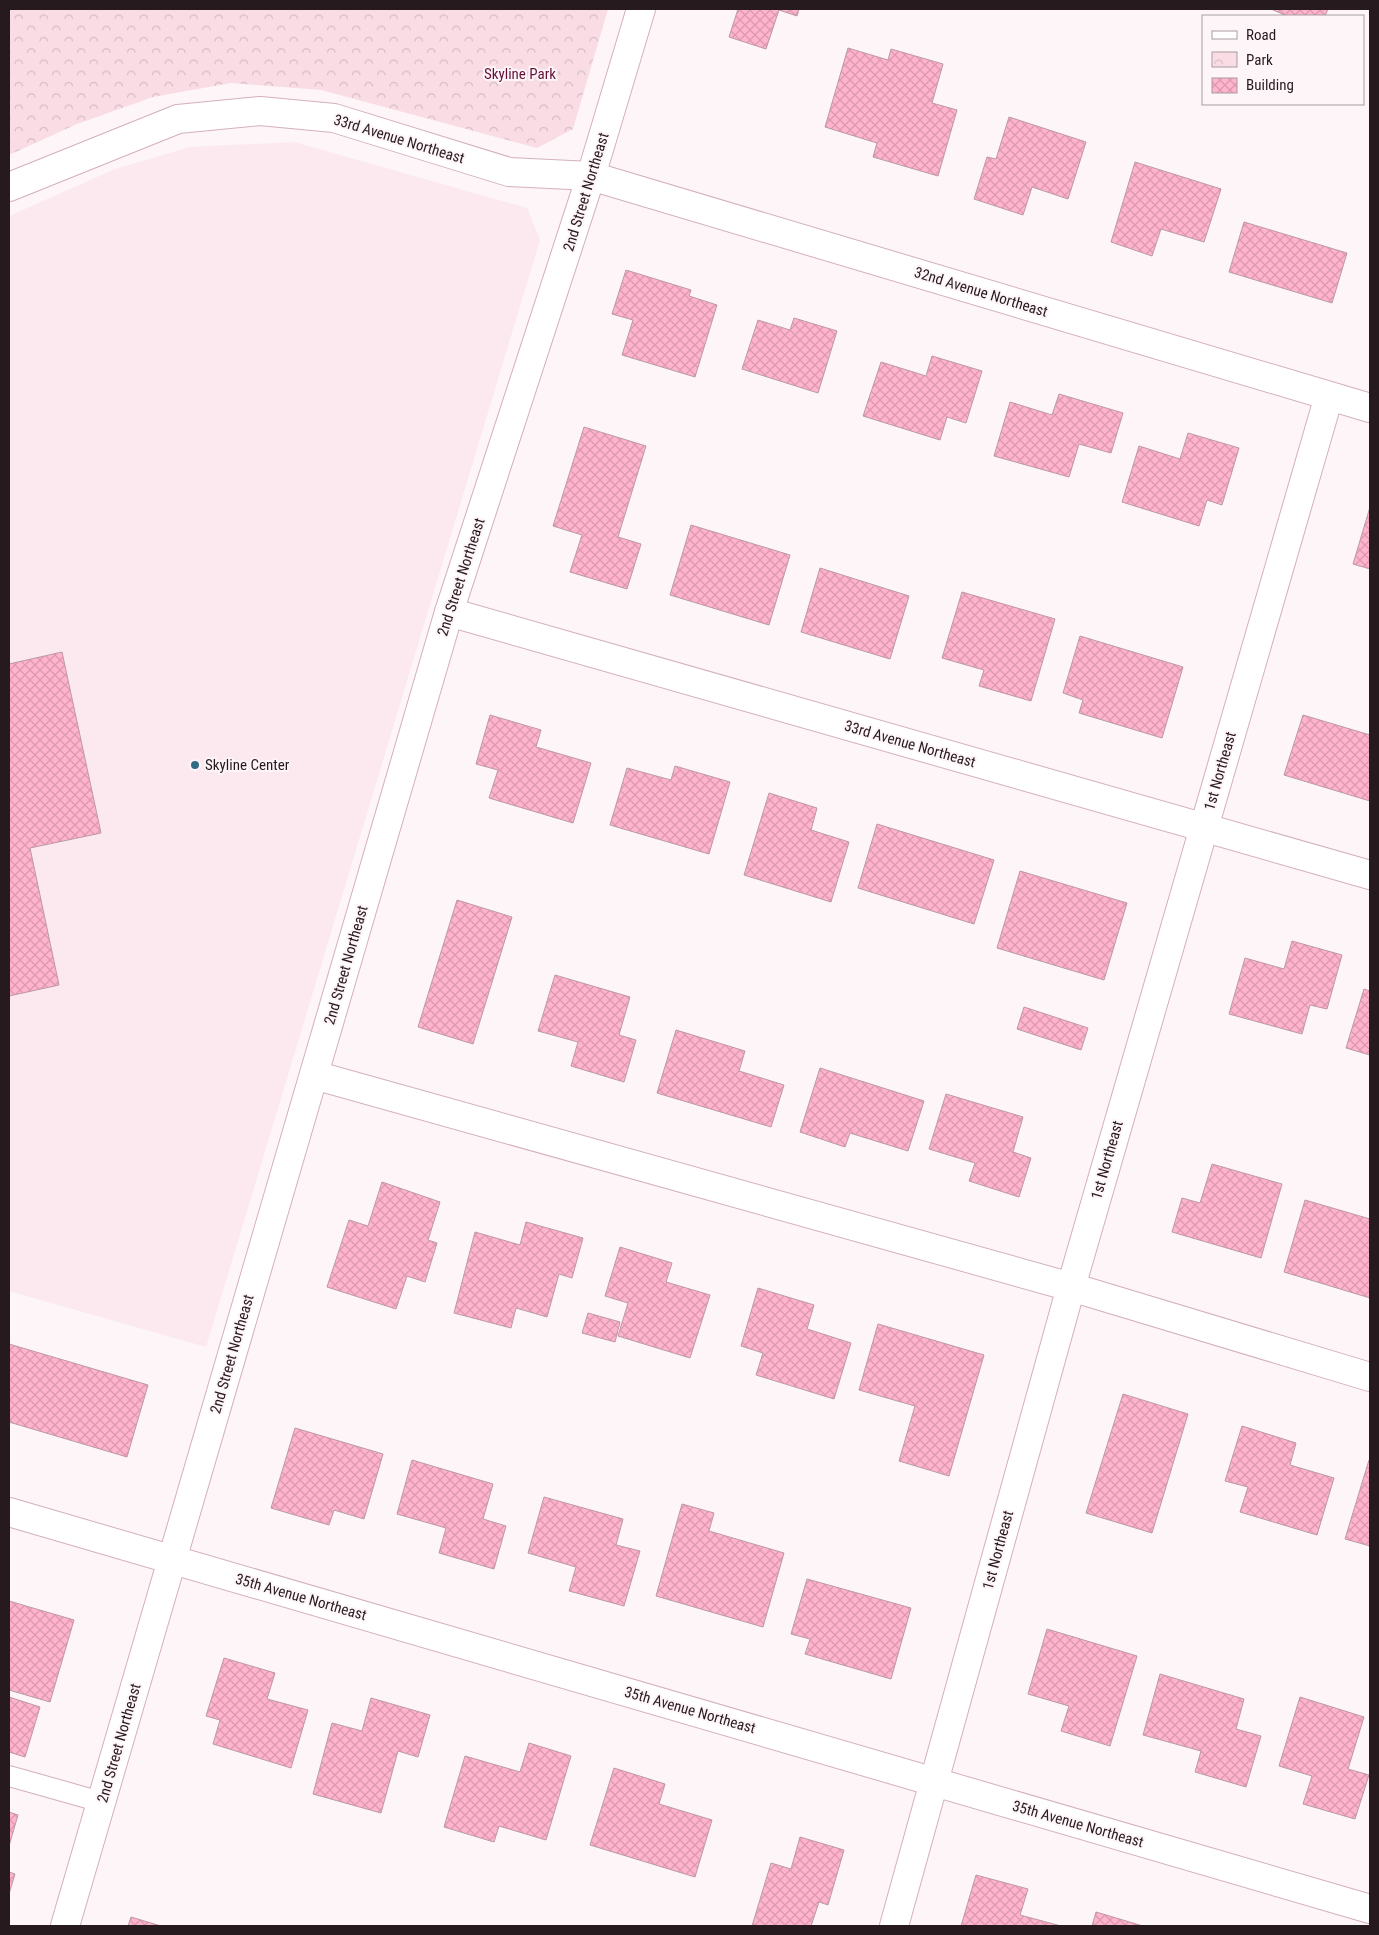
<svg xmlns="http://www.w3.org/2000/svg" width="1379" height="1935" font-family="'Roboto Condensed',sans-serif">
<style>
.built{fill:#fce9ef}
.park{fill:url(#park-crowns)}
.building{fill:url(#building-cross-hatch);stroke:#bc99a4}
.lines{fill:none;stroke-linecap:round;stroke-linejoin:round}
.service-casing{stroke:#d4b0bb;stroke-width:22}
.minor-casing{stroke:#d4b0bb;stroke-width:30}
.tertiary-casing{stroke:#d4b0bb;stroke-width:30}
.service{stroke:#fff;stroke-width:20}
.minor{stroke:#fff;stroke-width:28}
.tertiary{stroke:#fff;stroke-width:28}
.poi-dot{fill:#306c83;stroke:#fdf5f7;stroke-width:2}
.labels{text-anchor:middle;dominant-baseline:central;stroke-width:4;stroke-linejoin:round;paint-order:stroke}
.park-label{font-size:15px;fill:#661139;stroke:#fdf5f7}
.street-label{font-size:15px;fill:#271a1e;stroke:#fdf5f7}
.poi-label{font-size:15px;fill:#271a1e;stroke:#fdf5f7;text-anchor:start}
</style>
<defs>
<pattern id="park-crowns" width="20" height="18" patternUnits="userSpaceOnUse" patternTransform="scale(1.25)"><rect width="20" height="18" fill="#fadce5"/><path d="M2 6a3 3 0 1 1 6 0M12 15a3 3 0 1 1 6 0" fill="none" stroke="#d6bcc4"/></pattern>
<pattern id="building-cross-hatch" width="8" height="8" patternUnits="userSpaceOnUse" patternTransform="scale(1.25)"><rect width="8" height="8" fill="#ffb3cc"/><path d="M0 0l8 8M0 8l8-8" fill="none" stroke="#db99af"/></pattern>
</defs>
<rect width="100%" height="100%" fill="#fdf5f7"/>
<path class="built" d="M294,142L527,208L540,240L206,1347L9,1291V216L115,169L190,147Z"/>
<path class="park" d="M9,9H608L573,129L537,148L321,90L231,83L153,97L77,124L9,155Z"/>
<path class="building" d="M738,9H799L797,16L779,10L766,49L729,37Z
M1271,9H1328L1325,16H1287Z
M848,48L888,60L891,49L943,64L932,103L957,110L938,176L873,157L877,143L825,127Z
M1009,117L1086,142L1068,199L1032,187L1023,215L974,199L987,157L996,159Z
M1135,162L1221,189L1204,242L1161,229L1152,256L1111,242Z
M1244,222L1347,253L1332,303L1229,272Z
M626,270L691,290L689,296L717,305L695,377L622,355L633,320L612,314Z
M794,318L837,331L818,393L742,369L758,320L790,330Z
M932,356L982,371L966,423L947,417L940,440L863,416L881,362L926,376Z
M1059,394L1123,413L1111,453L1079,444L1069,477L994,456L1010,402L1052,415Z
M584,427L646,446L618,537L641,544L627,589L570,572L582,535L553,526Z
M1188,433L1239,448L1222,505L1207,500L1199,526L1122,502L1139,446L1180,459Z
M1370,507V569L1353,564Z
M691,525L790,555L769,625L670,595Z
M820,568L909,596L890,659L801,632Z
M962,592L1055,619L1031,701L979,686L984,670L942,658Z
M1080,636L1183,667L1162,738L1079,713L1083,700L1063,693Z
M62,652L101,833L30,848L59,985L9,996V664Z
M490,715L541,730L536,747L591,763L573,823L489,798L498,770L476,764Z
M1303,715L1370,735V801L1284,775Z
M675,766L730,782L709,854L610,825L627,768L671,780Z
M769,793L817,808L811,830L849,842L831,902L744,875Z
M877,824L994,860L974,924L858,888Z
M1020,871L1127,903L1104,980L997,948Z
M457,900L512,917L473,1044L418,1027Z
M1292,941L1342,955L1327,1009L1310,1005L1302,1034L1229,1014L1245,958L1284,969Z
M555,975L630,997L619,1035L636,1040L624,1082L571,1066L578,1042L538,1031Z
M1364,989L1370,991V1055L1346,1048Z
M1024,1007L1088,1028L1081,1050L1017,1029Z
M676,1030L745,1051L739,1071L784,1085L771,1127L657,1093Z
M820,1068L924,1101L908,1151L850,1133L845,1147L800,1132Z
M946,1094L1023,1117L1013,1152L1031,1158L1019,1197L969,1181L975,1163L929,1149Z
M1212,1164L1282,1184L1261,1258L1172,1232L1182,1198L1200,1203Z
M382,1182L440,1202L428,1240L437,1243L425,1282L407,1276L396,1309L327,1287L349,1220L368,1226Z
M1305,1200L1370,1219V1298L1284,1272Z
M526,1222L583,1238L572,1278L559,1274L547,1317L516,1308L511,1328L454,1313L475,1232L520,1245Z
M620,1247L672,1263L666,1282L710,1295L690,1358L618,1336L628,1303L605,1296Z
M758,1288L814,1305L807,1329L851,1343L834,1399L756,1375L763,1353L741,1346Z
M588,1313L620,1322L615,1342L582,1333Z
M878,1324L984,1355L949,1476L899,1461L915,1406L859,1390Z
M9,1344L148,1385L127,1457L9,1422Z
M1123,1394L1188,1414L1152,1533L1086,1513Z
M1242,1426L1296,1443L1290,1465L1334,1478L1317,1535L1240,1512L1248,1487L1225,1481Z
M295,1428L383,1454L364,1519L334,1510L329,1525L271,1508Z
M412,1460L493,1484L483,1519L506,1526L494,1569L439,1553L446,1528L397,1514Z
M1369,1460L1370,1461V1546L1345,1539Z
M544,1497L623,1519L616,1545L640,1551L624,1606L569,1591L576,1567L528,1553Z
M682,1504L714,1513L709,1531L784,1553L763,1627L656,1596Z
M807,1579L911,1608L891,1679L805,1654L810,1639L791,1634Z
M9,1601L74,1620L50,1702L9,1690Z
M1047,1629L1137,1656L1110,1746L1061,1731L1069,1706L1028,1694Z
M224,1658L275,1673L267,1699L308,1710L291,1768L213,1744L220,1720L206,1716Z
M1160,1674L1244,1699L1236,1729L1261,1736L1246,1787L1195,1772L1201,1751L1143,1735Z
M9,1697L40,1707L25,1757L9,1752Z
M1300,1697L1364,1717L1348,1769L1369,1775L1355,1819L1303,1804L1312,1776L1279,1766Z
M371,1698L430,1715L418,1757L398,1751L381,1813L313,1794L332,1723L362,1731Z
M529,1743L571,1756L546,1840L499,1826L494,1842L444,1827L465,1756L520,1772Z
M614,1768L665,1784L659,1804L712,1820L695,1877L590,1845Z
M9,1812L18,1815L9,1846Z
M800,1837L844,1850L828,1905L819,1902L811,1926H752L771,1863L791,1869Z
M9,1872L15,1874L9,1894Z
M976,1875L1028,1889L1020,1915L1061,1926H961Z
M1096,1912L1143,1926H1092Z
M131,1917L161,1926H128Z"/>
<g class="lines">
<defs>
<path id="service" d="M9,1776L101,1802"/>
<path id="minor" d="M9,187L178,119L260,111L334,118L509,172L591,176L1370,408
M449,612L1370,875
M314,1075L1071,1287L1370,1377
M9,1512L1370,1909
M894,1926L1071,1287L1329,396"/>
<path id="tertiary" d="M65,1926L449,612L591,176L641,9"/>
</defs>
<use href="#service" class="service-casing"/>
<use href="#minor" class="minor-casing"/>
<use href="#tertiary" class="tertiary-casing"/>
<use href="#service" class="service"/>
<use href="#minor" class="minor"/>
<use href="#tertiary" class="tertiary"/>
</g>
<circle class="poi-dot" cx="195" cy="765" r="5"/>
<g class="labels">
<g class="park-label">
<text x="520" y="74">Skyline Park</text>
</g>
<g class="street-label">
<text transform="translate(399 139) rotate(17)">33rd Avenue Northeast</text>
<text transform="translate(586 192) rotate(-73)">2nd Street Northeast</text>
<text transform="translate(981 292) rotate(17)">32nd Avenue Northeast</text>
<text transform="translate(461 577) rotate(-72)">2nd Street Northeast</text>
<text transform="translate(910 744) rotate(16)">33rd Avenue Northeast</text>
<text transform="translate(1220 771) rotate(-74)">1st Northeast</text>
<text transform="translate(346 965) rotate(-74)">2nd Street Northeast</text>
<text transform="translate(1107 1160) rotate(-74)">1st Northeast</text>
<text transform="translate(232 1354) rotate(-74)">2nd Street Northeast</text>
<text transform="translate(998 1550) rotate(-75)">1st Northeast</text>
<text transform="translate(301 1597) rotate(16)">35th Avenue Northeast</text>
<text transform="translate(690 1710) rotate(16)">35th Avenue Northeast</text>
<text transform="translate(119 1743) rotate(-74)">2nd Street Northeast</text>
<text transform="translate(1078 1824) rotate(16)">35th Avenue Northeast</text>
</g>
<g class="poi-label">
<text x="205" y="765">Skyline Center</text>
</g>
</g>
<rect width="1379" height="1935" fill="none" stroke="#271a1e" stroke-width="20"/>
<rect x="1202" y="15" width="162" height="90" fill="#fdf5f7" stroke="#a79da0"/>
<rect x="1212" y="31" width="25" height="8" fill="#ffffff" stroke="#a79da0"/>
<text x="1246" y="40" font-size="15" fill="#271a1e">Road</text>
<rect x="1212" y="52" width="25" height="15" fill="url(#park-crowns)" stroke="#a79da0"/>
<text x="1246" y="65" font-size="15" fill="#271a1e">Park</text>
<rect x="1212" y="78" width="25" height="15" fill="url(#building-cross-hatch)" stroke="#a79da0"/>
<text x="1246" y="90" font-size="15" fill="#271a1e">Building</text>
</svg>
